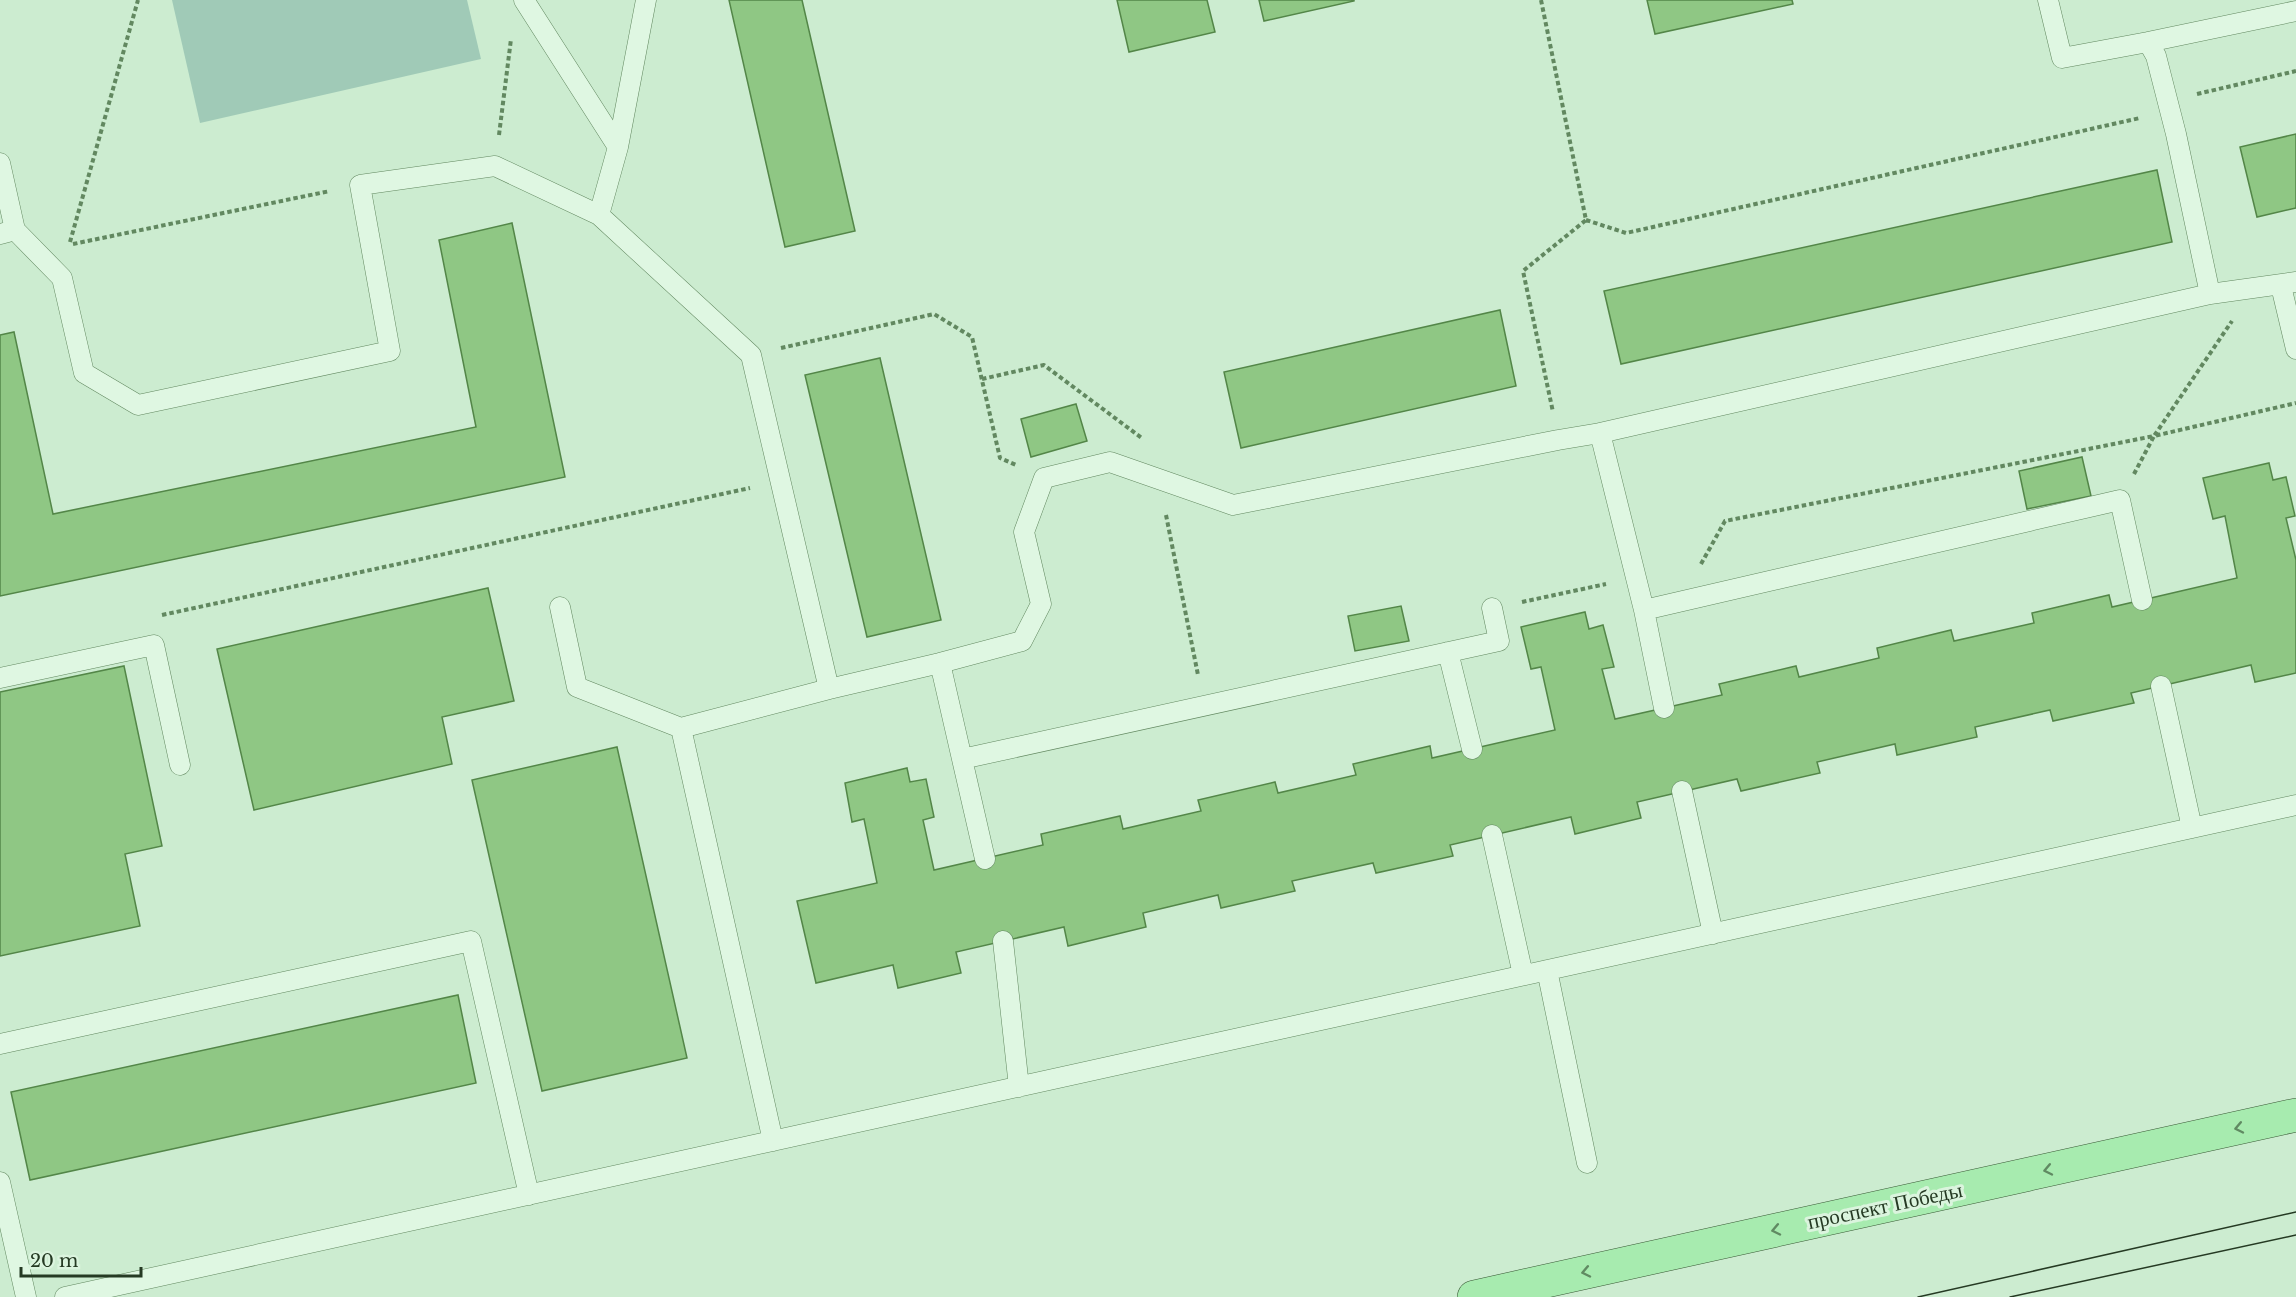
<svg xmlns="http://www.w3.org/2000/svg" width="2296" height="1297" font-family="'Libre Baskerville',serif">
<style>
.green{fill:#a0cab7}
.building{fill:#8fc784;stroke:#538648;stroke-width:1.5}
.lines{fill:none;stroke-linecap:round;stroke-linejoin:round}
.service-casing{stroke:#628860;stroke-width:21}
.primary-casing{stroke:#385734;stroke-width:34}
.path{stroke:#628860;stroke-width:4;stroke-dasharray:4.5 3;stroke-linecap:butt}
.service{stroke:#dff7e2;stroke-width:20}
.primary{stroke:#a7ebaf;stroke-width:33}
.tram{stroke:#253a23;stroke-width:1.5}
.oneway{stroke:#608a62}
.labels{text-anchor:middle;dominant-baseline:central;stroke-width:6;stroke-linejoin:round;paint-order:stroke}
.street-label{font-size:21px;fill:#253a23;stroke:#dbf4de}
</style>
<rect width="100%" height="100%" fill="#ccecd0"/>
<path class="green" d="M172,0H467L481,59L200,123Z"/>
<path class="building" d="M729,0H802L855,231L785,247Z
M1117,0H1207L1215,32L1129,52Z
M1259,0H1354V1L1264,21Z
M1647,0H1792L1793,4L1655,34Z
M2296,134V208L2257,217L2240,147Z
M2157,170L2172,242L1621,364L1604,291Z
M512,223L565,477L0,596V335L14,332L53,514L476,427L439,240Z
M1500,310L1516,386L1241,448L1224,372Z
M880,358L941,620L867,637L805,375Z
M1076,404L1087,441L1031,457L1021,419Z
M2082,457L2091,496L2027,509L2019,471Z
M2269,463L2273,480L2286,477L2295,516L2286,518L2296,560V673L2255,682L2251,665L2131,693L2134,703L2053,721L2050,710L1975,727L1977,737L1897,755L1895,744L1817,762L1820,773L1741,791L1737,779L1637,802L1641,818L1575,834L1571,817L1450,845L1453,856L1376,873L1373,863L1292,881L1295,891L1221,908L1218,895L1143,913L1146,927L1068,946L1064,927L956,952L961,973L898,988L893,965L816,983L797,901L877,883L864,819L852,822L845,783L907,768L910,782L926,779L934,817L923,820L934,870L1043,845L1041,834L1120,816L1123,829L1201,811L1198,800L1275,782L1278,793L1356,775L1353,764L1430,746L1432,758L1555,730L1541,667L1531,669L1521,627L1585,612L1589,629L1603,625L1614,667L1602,669L1615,719L1722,695L1719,684L1796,666L1799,677L1879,658L1877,648L1951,630L1954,641L2034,623L2032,613L2109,595L2112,607L2237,578L2225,516L2213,519L2203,478Z
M488,588L514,701L442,717L452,764L254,810L217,649Z
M1401,606L1409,641L1355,651L1348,616Z
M124,666L162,846L125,854L140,926L0,956V692Z
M617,747L687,1058L542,1091L472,780Z
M458,995L476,1083L30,1180L11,1092Z"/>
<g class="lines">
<defs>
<path id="service" d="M524,0L618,147L599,215L751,355L829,689L681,728L773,1141
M2048,0L2062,58L2148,42L2156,56L2176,134L2210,294
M2148,42L2296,11
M618,147L646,0
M0,163L15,230L0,234
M15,230L62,278L84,373L138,405L390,351L360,185L495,166L599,215
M2281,286L2296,349
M560,607L577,687L681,728
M1644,610L2120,500L2142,600
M1448,652L1472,749
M940,663L1022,641L1041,604L1024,532L1044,478L1110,462L1233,505L1558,440L1600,433
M0,678L154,645L180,765
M2161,686L2192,828
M829,689L940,663L962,759L1499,641L1492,608
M1664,708L1644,610L1600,433L2210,294L2296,282
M962,759L985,859
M1682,791L1713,934
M1492,835L1523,975
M1003,941L1019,1087
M1547,970L1587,1163
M0,1044L471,941L529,1195
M0,1182L26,1297
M65,1297L2296,805"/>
<path id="primary" d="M1474,1297L2296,1115"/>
</defs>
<use href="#service" class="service-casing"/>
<use href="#primary" class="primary-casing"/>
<path class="path" d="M1541,0L1586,220L1523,271L1553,412
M2197,94L2296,71
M499,135L511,39
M1586,220L1626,233L2140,118
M70,242L138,0
M73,244L330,191
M781,348L934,314L972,337L1000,458L1016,465
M982,379L1044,365L1143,439
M2134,474L2154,436L2296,403
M1166,515L1198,675
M1701,564L1725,521L2154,436L2232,321
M1522,602L1606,584
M162,615L750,488"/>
<use href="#service" class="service"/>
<use href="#primary" class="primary"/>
<path class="tram" d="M1918,1297L2296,1212
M2010,1297L2296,1235"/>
</g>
<defs><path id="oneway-chevron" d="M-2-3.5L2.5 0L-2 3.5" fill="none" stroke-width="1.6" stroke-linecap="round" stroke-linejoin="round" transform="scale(1.5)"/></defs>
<g class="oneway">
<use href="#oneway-chevron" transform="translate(2239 1128) rotate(168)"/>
<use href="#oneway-chevron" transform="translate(2048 1170) rotate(168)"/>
<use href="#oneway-chevron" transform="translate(1776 1230) rotate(168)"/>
<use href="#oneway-chevron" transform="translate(1586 1272) rotate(168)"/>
</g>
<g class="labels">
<g class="street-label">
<text transform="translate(1885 1206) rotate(-12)">проспект Победы</text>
</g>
</g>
<path d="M21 1267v9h120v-9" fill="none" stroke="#253a23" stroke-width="3"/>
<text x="30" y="1267" font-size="18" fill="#253a23" stroke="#dbf4de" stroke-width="4.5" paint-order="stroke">20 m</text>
</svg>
